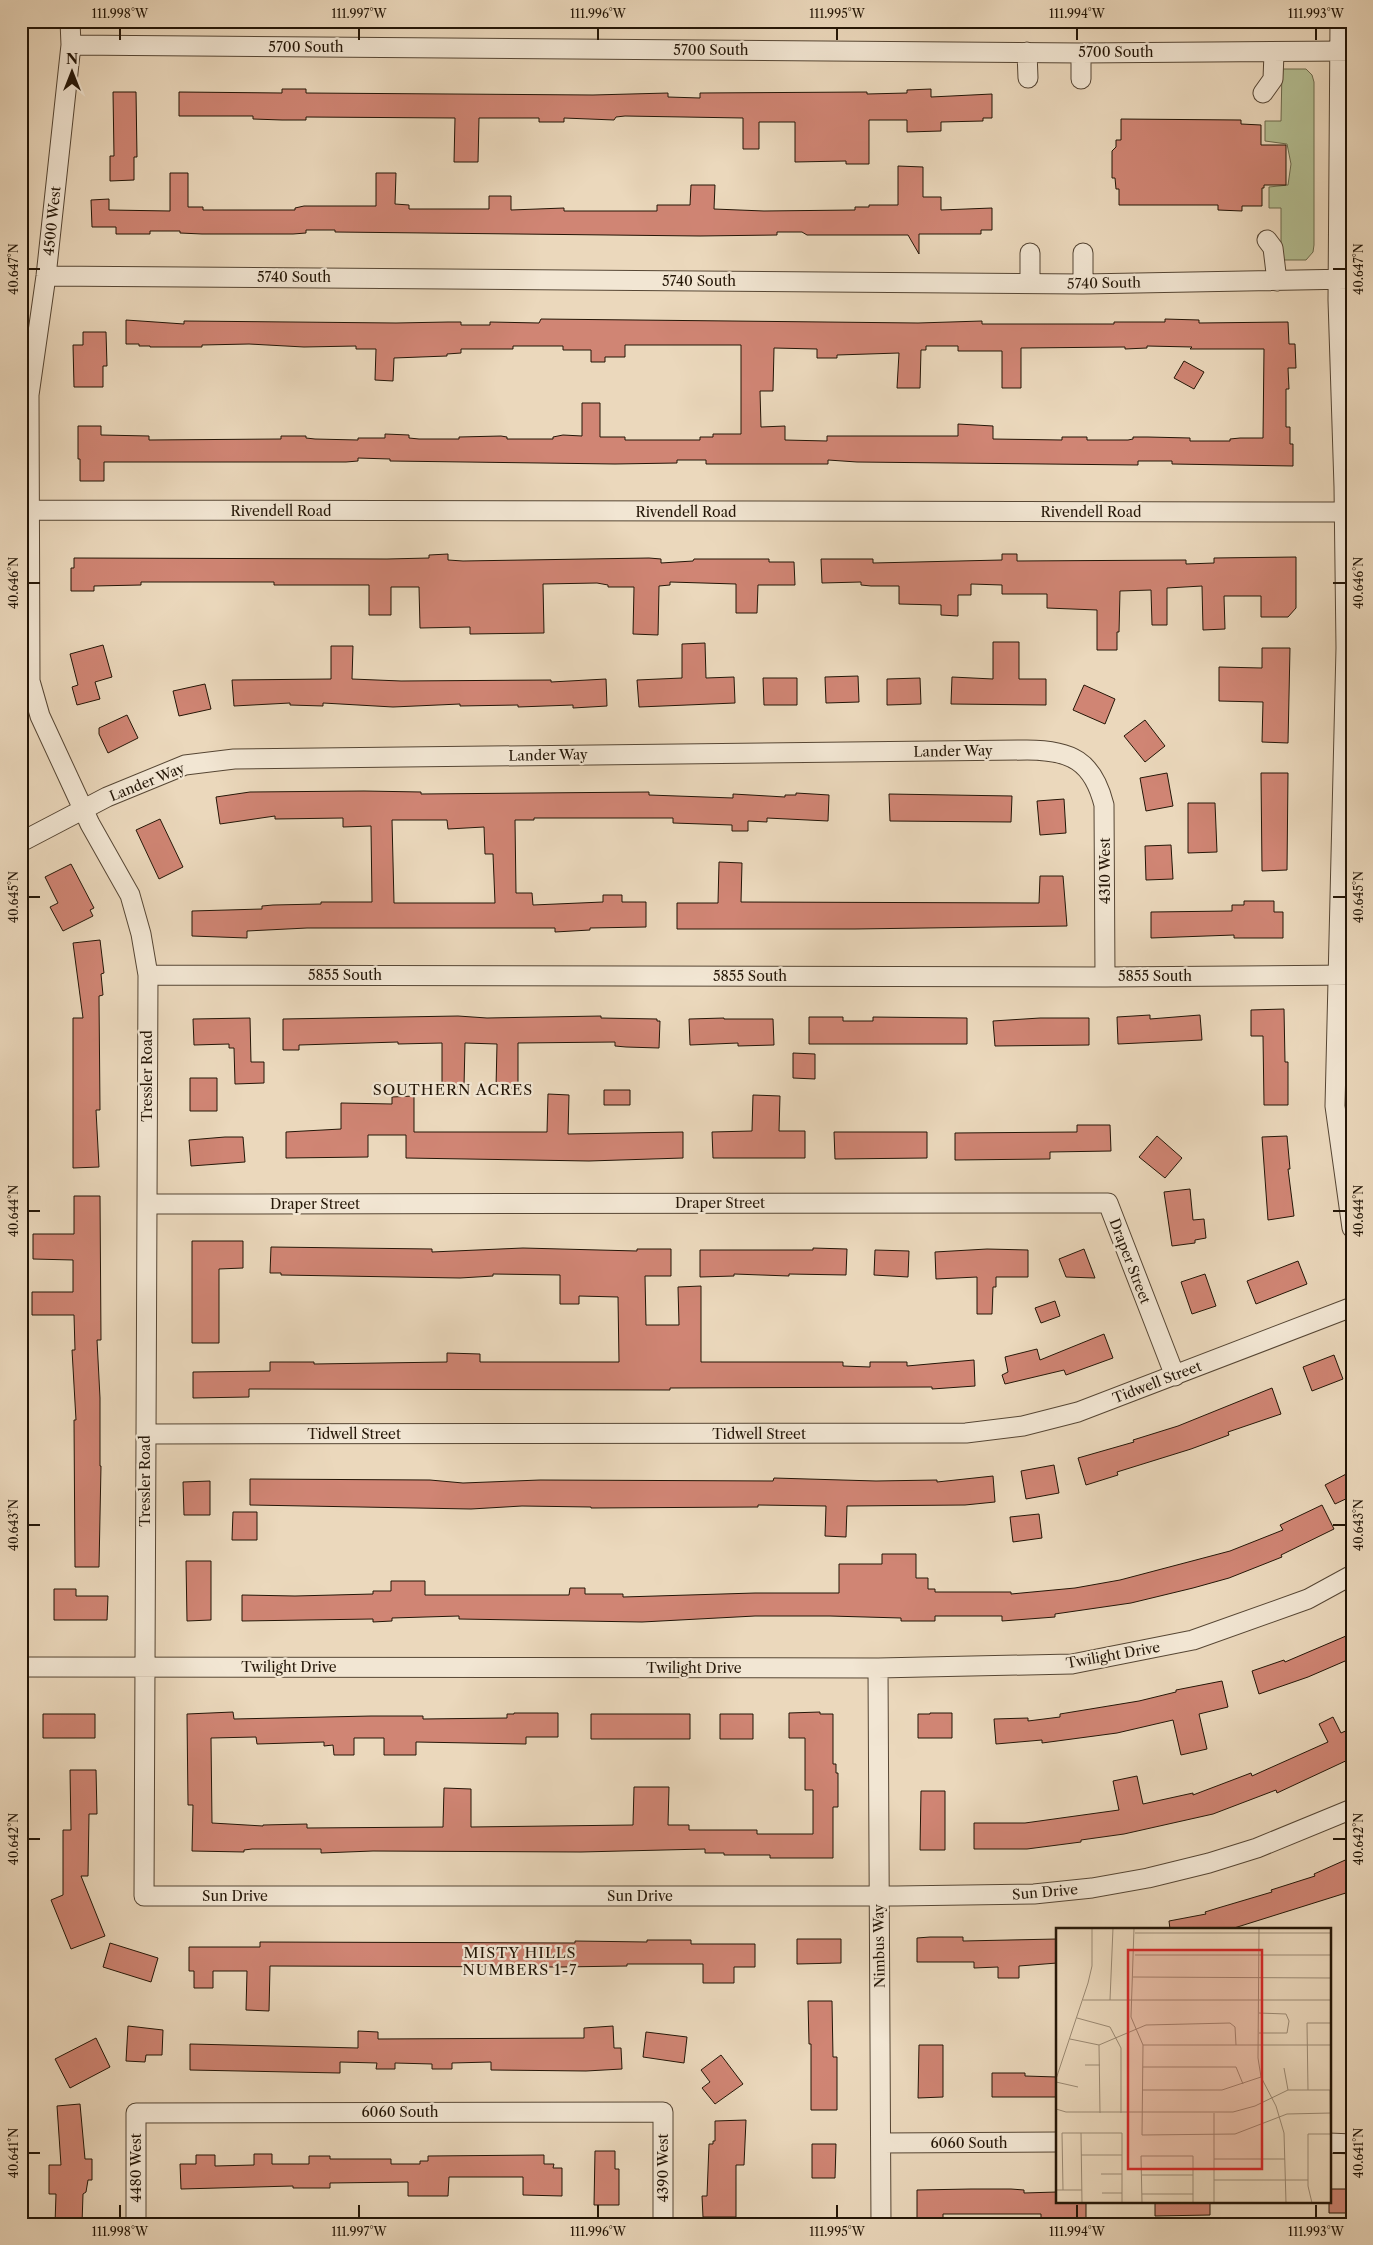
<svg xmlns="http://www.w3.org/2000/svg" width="1373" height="2245" font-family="'Libre Caslon Text',serif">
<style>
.green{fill:#b4bf93;stroke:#6c6a4d}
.building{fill:#d08574;stroke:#241607;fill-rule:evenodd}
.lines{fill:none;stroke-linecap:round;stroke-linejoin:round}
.minor-casing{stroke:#564634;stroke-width:21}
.minor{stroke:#f2e6d3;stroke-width:19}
.ticks{fill:none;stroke:#241607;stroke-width:2}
.labels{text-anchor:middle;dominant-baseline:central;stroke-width:4.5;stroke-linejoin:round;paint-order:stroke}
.street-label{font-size:14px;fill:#241607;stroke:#f2e6d3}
.neighbourhood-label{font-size:15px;letter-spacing:1px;fill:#241607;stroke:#f2e6d3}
.inset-road{fill:none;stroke:#9b8a74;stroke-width:1}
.view{fill:#d62828;fill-opacity:0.15;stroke:#d62828;stroke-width:2.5}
.inset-edge{fill:none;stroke:#241607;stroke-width:2.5}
.neatline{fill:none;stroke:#241607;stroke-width:2}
.ticks-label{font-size:12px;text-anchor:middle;fill:#241607}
</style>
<rect width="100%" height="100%" fill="#ebd8bc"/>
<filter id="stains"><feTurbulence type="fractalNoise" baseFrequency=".004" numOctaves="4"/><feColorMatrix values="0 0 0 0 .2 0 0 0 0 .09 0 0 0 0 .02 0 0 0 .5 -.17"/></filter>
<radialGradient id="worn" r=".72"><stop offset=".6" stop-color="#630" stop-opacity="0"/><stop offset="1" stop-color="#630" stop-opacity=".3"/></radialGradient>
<path class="green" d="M1282,69H1306L1312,75L1314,82V245L1313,252L1306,260H1281V208H1269V187L1288,185L1291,164L1287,144L1265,141V121H1281Z"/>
<path class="building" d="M282,89H306V93L593,95L668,93V97L700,98V93L867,92V94L907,93V90L931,89V97L992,94V118H983V121L941,122V131L907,132V120H869V164H846V161L795,162V122H759V149H743V118L625,116L616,117L614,120L564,118V122H539V118H479L478,162H454L455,118L306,117V120H282L253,119V116H179V92L282,93Z
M113,92H136L137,157H134V180L110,181V156H114Z
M1121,119L1241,120V124L1261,125V145H1286V185H1264V188H1262V206H1242V211L1218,210V205H1119V189H1116L1115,178H1112V151L1116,147V140H1121Z
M898,166L923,167V197H941V210L992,208V230H981V234H919V254L908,235H807L802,232H777V235L700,236L335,232V230H306V233L293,234H202L180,233V231H150V234H116V227H92L91,200L109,199V210L170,211V173H188V207H203V210H295V208L304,206H376V173H396L395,204L409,205V209H489V196H511V210L564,208V211H657V205H690L691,185H715L714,209L764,211L855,210V207H869V205H898Z
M541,319L918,323L982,321V324H1114V322H1165V319L1199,320V323L1288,322L1289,344H1295L1296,368H1288L1289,389H1286V427H1290V444H1293V466L1172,464V461H1138V465L857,462L828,460V464H706V460H677V463L615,464L390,461V459L358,458V461L346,462H104V481H80V459H78V426H101V435L149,436V440L281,439V436H306V438L315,439L358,440V438H385V434L409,435V438L419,439H459V437L501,436L507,437V439H553V437L563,435L582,436V403H600V437H625V440H700V437H713V434H741V345H625V357H605V362H591V350H563V346H513V349H461V353L447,354V356L394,358L393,381L375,380L376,349H356V346L304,347L249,344L202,345V347H150V346H139V344H126V320L184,324V321L396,323L448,322H461V325H490V322L539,323ZM926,346H958V351H1002V388H1021V348L1125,347V349L1147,348V346L1192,347L1190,349H1264L1263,438H1240L1230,439V441H1190V438L1148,437H1133V439L1128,440H1087V437H1062V440L993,439V426L958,424V436H827V441L785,440V426L761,427L760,391H773L774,348L817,349V358H837V355L899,353L897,388H920L921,350H926Z
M83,332H106L107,366H103V387H74L73,345H83Z
M1184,361L1204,372L1194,389L1174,378Z
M448,554V560L463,561L649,558L661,559V563L693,561L694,559H769V562H794L795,585H758L757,613H736V584L670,582V585L659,586L658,635L633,634L634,587H608V585L597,583L543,584L544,633L470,634V627L420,628L419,587H391V615H369V585H274V582H141V585L94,586V591H71V568H74V558L387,559L429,558V555Z
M1002,554H1017V561L1186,560V564L1214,563V558L1296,557V608L1288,617H1261V596H1224L1225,629L1203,630L1202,586L1167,588V625H1152L1151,590L1120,591L1119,632H1117V650H1097V610L1047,608V594H1002V585L971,584V595H958V616L941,615V605L899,604V586H871L861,585V582L822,583L821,559H873V563L1002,560Z
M993,642H1019V679H1046V705L951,704L952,677L993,679Z
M705,643L706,678L734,677L735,703L639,707L637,680L682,678V644Z
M103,645L112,677L95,682L100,699L77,705L72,687L78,685L70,654Z
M331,646H353L352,679L401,681L551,680V682L606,679L607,706L573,708V705L518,707V705L460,706V704L393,707L323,703V706L290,705V703L234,706L232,680L331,679Z
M1262,648H1290L1288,743L1262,742L1263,702L1219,701V667L1262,668Z
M858,676L859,702L826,703L825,677Z
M763,678H797V705H764Z
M920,678L921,704L887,705V679Z
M205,684L211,709L179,716L173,691Z
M1084,685L1115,699L1105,724L1073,710Z
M127,715L138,738L108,753L99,734V728Z
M1145,720L1165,746L1145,762L1124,736Z
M1167,773L1173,806L1146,811L1140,778Z
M1261,773H1288L1287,870L1262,871Z
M364,791L421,792V794L649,792V795L733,798V794L785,797V795H796V793L829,795L828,821L767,818V822L748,821V831H732V825L673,823V818H534V820H515L516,893H532L533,905L603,902V895H622V902H646V927L590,928V930L555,932V928H307L247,931V938L192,936V911L262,909V906L273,905L321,904V902H372L371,826L343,827V818L275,819V816L220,824L216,797L250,792ZM392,820H447L448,829L484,827L485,854H493L495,903H394Z
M889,794L1012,796L1011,822L890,821Z
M1064,799L1066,833L1040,835L1037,801Z
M1188,803H1215L1217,852L1188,853Z
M160,819L183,867L159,879L136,830Z
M1171,845L1173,879L1146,880L1145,846Z
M719,862L742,863L741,902L1039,903L1040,876H1063L1067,926L855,929H677V903H718Z
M71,864L94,908L90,910L93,916L63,931L50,907L58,903L45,877Z
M1244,901H1274V912H1283V938H1234V935L1151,938V912L1232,911V905H1244Z
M100,940L104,973L101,974L103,995L99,996L100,1110H96L99,1167L73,1168V1018H83L73,943Z
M1284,1009L1285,1062H1288V1105H1264L1263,1036H1251V1010Z
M1150,1015V1019L1200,1015L1202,1040L1118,1044L1117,1017Z
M458,1016L487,1018L601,1016V1018L657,1019V1021H660L659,1048L626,1047L615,1046V1042L518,1043V1088H496L497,1044L465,1043L464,1087H442V1043L398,1044V1042L299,1045V1050H283V1019Z
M809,1017H843V1021H873V1017L967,1018V1044H809Z
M250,1018L251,1062H264V1083L235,1084L234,1048H229V1044L194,1045L193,1019Z
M724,1018V1019H773L774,1045L738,1046V1043L690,1045L689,1019Z
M1040,1018H1089V1045L995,1046L993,1021Z
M793,1053L815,1054V1079L793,1078Z
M190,1078H217V1111H190Z
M604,1090H630V1105H604Z
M548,1094L569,1095L568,1134L683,1132V1158L589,1161L406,1158V1135H368V1157L286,1158V1132L341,1129V1103L392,1104V1097L414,1096V1132H547Z
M753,1095L780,1096L779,1131H805V1158H713L712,1132L752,1131Z
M1077,1125H1110L1111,1151L1050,1152V1159L955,1160V1133L1077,1132Z
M834,1132H927V1158L835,1159Z
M1157,1136L1182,1158L1165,1178L1139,1157Z
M1287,1136L1290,1169H1288L1294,1216L1268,1220L1262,1137Z
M225,1137H243L245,1162L191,1166L189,1140Z
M1190,1189L1193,1220L1204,1219L1206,1238L1195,1240V1243L1172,1246L1164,1192Z
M74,1196H100L101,1340H97L100,1398V1466H101L99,1567H75L74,1420H76L72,1350H75L74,1315H32V1292H73V1260L33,1259V1234H74Z
M192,1241H243V1268L219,1269V1343H192Z
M271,1247L432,1249V1252L523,1248L637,1251V1249H671V1276H645L646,1325H679L678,1287L701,1286V1362H843V1366L870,1367V1362H907V1366L974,1360L975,1386L932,1389V1387L670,1388V1390L249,1389V1397L193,1398V1372L270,1371V1362H314V1364L447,1362V1353L480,1354V1362H619L618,1297L579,1296V1304H560V1275L493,1274V1276L460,1278L281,1275V1273H270Z
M813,1248L847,1249L846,1275L789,1274V1276L734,1274V1276L700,1277V1250H813Z
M987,1249L1028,1250V1277H996V1287H993L992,1314H977V1277L936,1279L935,1252Z
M1084,1249L1095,1278L1066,1277L1059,1259Z
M875,1250L909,1251L908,1277L874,1275Z
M1298,1261L1307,1284L1256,1304L1247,1281Z
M1205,1274L1216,1306L1192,1314L1181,1282Z
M1055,1301L1060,1316L1041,1323L1035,1308Z
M1104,1334L1113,1358L1066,1375L1064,1370L1005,1384L1002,1375L1008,1372L1005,1357L1037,1349L1040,1360Z
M1334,1355L1343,1379L1312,1391L1303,1367Z
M1272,1388L1281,1414L1228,1432L1229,1435L1191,1449L1117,1472L1118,1475L1086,1485L1078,1458L1134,1442L1133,1440L1178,1426Z
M1054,1465L1059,1493L1026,1499L1021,1471Z
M1352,1471V1496L1335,1504L1325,1485Z
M993,1476L995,1502L965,1505L847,1506L846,1537L825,1536L826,1506L758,1505V1507L591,1508V1507L522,1506L471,1509L250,1505V1479L430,1480L463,1483L540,1480L773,1481L774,1478L876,1481L937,1480V1482Z
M210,1481V1515H184L183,1482Z
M1322,1505L1334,1529L1281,1555L1282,1557L1229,1578L1193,1588L1131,1603L1055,1614V1617L1002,1621V1616H935V1621H901V1618L830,1616H755L642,1622L459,1619V1616L392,1618V1621L373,1622V1619L242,1621V1595L295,1596L373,1594V1591H391V1581H425V1595H569L570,1588H585V1594H623V1597L755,1593H839V1564H882V1554H916V1578H928V1589H935V1592H1011V1594L1075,1588L1120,1580L1230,1551L1283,1530L1280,1525Z
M233,1512H257V1540H232Z
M1039,1514L1042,1538L1013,1542L1010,1517Z
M186,1561H211V1620L187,1621Z
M54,1589H76V1596H108L107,1620H54Z
M1346,1636L1352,1649V1658L1308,1677L1259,1694L1252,1671L1284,1660L1285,1662Z
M1222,1681L1228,1707L1199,1714L1207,1749L1181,1755L1173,1720L1117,1733L1042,1743V1740L996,1744L994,1719L1028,1718V1721L1060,1717V1714L1139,1701L1176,1692V1690Z
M233,1712L234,1719L371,1716H423V1719L507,1718V1714H514V1713H558V1737H526V1744L416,1742V1755H384V1738H354V1755H334L333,1745L324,1746V1742L257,1744L256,1737L211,1738L212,1823L263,1826V1825L307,1824V1828L443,1827L444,1788L471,1789V1827L633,1825L634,1787H669L668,1825H689V1830H757V1834H813V1790H805V1738H789V1713L820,1712V1714H833V1764H836V1773H838V1807H833V1858H770V1855H724V1853H705V1849L581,1852L373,1851L321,1853V1849H252L244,1850V1852L192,1851L193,1805H188L187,1714Z
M930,1713H952V1738H918V1714H930Z
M43,1714H95V1738H43Z
M591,1714H690V1739H591Z
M720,1714H753V1739H720Z
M1333,1717L1341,1733L1352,1728V1758L1277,1793L1276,1790L1213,1814L1124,1834L1081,1840V1842L1027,1849H974V1823H1025L1119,1810L1113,1781L1137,1776L1143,1804L1193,1793V1795L1251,1773L1252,1776L1328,1742L1319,1724Z
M70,1770H96L97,1814H89L88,1876H81L105,1936L71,1949L51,1900L63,1895V1830H71Z
M921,1791H945V1850H920Z
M1352,1857V1886L1347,1888L1349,1892L1231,1929H1170L1169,1921L1206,1914L1205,1912L1218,1908L1272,1892L1271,1890L1315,1876L1314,1874Z
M930,1937H963V1941L1057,1939V1963L1019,1966V1978H998V1967L974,1968V1962H917V1938Z
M797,1939H841V1963L797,1964Z
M647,1940H691V1944H755V1967H734V1983H703V1964H627V1966L560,1967L270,1966L269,2011L246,2010L247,1971H213V1988H194V1971H189V1947H260V1942L575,1943V1941L647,1942Z
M110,1943L158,1958L151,1982L103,1967Z
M808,2001H832L833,2057H837V2110H811V2044H809Z
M128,2026L163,2030L162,2055H146L145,2062L126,2061Z
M613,2026L614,2048H621L622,2069L586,2071L491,2070V2062L452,2063V2069H432V2064L395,2063V2069H376L377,2063L340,2062V2073L190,2070V2044L358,2048V2031L378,2032V2039L584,2038V2028Z
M646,2032L687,2037L684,2063L643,2057Z
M96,2038L110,2067L70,2088L55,2059Z
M919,2045H943V2097L918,2098Z
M721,2055L743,2084L715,2104L702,2088L710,2082L701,2070Z
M992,2073H1025V2076L1057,2077V2097H992Z
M80,2104L85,2159H92V2180H88L86,2192L83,2194L82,2224H55L56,2194H49V2165H61L57,2106Z
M746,2120L744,2165H736V2217H703L702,2196H707L709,2144H713V2141H715V2121Z
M812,2144H836L835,2178H812Z
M595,2151H615V2169H619V2205H594Z
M254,2154H272V2164H309V2156H330V2159H391V2164H420V2161H428V2156L544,2155V2164H554L553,2168H562V2196L523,2195V2177H449L448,2196H408V2182L330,2183V2188H293V2186L181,2189L180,2164H196V2155H215V2166L254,2165Z
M971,2189H1011L1024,2190V2193L1057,2192V2201H1086V2218H1041V2214H943V2224H917V2190Z
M1329,2189H1352V2213H1329Z
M1155,2201H1210V2215L1155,2216Z"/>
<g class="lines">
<defs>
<path id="minor" d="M70,21L71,45L46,276L29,395L30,681L40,716L90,824L130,895L141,934L148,975L144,1896H897L1034,1894L1092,1888L1148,1878L1209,1863L1257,1848L1352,1809
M1340,21L1338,300L1344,487L1346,648L1335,1106L1352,1228
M71,45L1081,53L1352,51
M1027,52L1028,78
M1081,53V79
M1263,93L1273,79L1274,53
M1267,240L1273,248L1277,281
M1030,253V283
M46,276L1083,284L1352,279
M1083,284V253
M21,510L1352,512
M21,842L107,797L185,765L234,759L1027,750C1071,750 1093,761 1104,805L1105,977
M148,975L1105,977L1350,975
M147,1204L1108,1203L1175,1376
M146,1434L966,1433L1023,1426L1078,1412L1352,1307
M21,1667L878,1668L1072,1664L1193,1640L1308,1599L1352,1575
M878,1668L881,2224
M881,2143L1057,2142
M1329,2143L1352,2144
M136,2224V2113L663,2112V2224"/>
</defs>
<use href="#minor" class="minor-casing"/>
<use href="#minor" class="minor"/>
</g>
<path class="ticks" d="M120,28V40M359,28V40M598,28V40M837,28V40M1077,28V40M1316,28V40M28,269H40M1333,269H1346M28,583H40M1333,583H1346M28,897H40M1333,897H1346M28,1211H40M1333,1211H1346M28,1525H40M1333,1525H1346M28,1839H40M1333,1839H1346M28,2153H40M1333,2153H1346M120,2205V2218M359,2205V2218M598,2205V2218M837,2205V2218M1077,2205V2218M1316,2205V2218"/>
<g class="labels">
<g class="street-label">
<text x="306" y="47">5700 South</text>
<text x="711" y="50">5700 South</text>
<text x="1116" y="52">5700 South</text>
<text transform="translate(52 221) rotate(-84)">4500 West</text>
<text x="294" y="277">5740 South</text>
<text x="699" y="281">5740 South</text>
<text transform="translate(1104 283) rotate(-1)">5740 South</text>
<text x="281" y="511">Rivendell Road</text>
<text x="686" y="512">Rivendell Road</text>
<text x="1091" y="512">Rivendell Road</text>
<text transform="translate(953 751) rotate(-1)">Lander Way</text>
<text transform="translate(548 755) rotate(-1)">Lander Way</text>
<text transform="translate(147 782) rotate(-22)">Lander Way</text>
<text transform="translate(1105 871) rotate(-90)">4310 West</text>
<text x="345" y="975">5855 South</text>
<text x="750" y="976">5855 South</text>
<text x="1155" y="976">5855 South</text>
<text transform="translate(147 1076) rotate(-90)">Tressler Road</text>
<text x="720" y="1203">Draper Street</text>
<text x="315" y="1204">Draper Street</text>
<text transform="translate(1130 1261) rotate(69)">Draper Street</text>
<text transform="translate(1157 1382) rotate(-21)">Tidwell Street</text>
<text x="354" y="1434">Tidwell Street</text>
<text x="759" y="1434">Tidwell Street</text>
<text transform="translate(145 1481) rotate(-90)">Tressler Road</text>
<text transform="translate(1113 1655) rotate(-10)">Twilight Drive</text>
<text x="289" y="1667">Twilight Drive</text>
<text x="694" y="1668">Twilight Drive</text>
<text transform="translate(1045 1892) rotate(-5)">Sun Drive</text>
<text x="235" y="1896">Sun Drive</text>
<text x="640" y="1896">Sun Drive</text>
<text transform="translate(879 1946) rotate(-91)">Nimbus Way</text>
<text x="400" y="2112">6060 South</text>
<text x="969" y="2143">6060 South</text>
<text transform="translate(136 2168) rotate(-90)">4480 West</text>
<text transform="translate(663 2168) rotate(-90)">4390 West</text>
</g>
<g class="neighbourhood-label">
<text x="453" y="1089">SOUTHERN ACRES</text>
<text x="520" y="1952">MISTY HILLS<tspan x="520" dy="17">NUMBERS 1-7</tspan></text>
</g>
</g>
<g transform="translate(1056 1928)">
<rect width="275" height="275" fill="#ebd8bc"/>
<path class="inset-road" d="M78,0L75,89L87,117L86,207L179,206L231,186L275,185M203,0L202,130L205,149L220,178L228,205L230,275M79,5H275M79,27H275M77,49L275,50M27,72H275M54,72L57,0M21,90L54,99L65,120V185M203,105H231L233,93L230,86L203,85M14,111L43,117L90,97L174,95L179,99L180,117M43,117L44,185M87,117H275M29,137H44M87,139H180L187,156M228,140L232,162M0,151L32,55L36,38V0M0,154L22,159M86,162H166L205,149M252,162L251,95H275M274,162L275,262M0,181L10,184H177L199,178L232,162H275M158,185V275M25,205L26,275M25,227H66M158,231H229M45,246H66M86,247H137M158,252H252M0,262H26M7,262L6,205H66V275M46,265H66M86,266H137M86,275L85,228H137V275M256,275L252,258V206H274"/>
<path class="view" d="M72,22H206V241H72Z"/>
<rect width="275" height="275" class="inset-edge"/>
</g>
<rect width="1373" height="2245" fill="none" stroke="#ebd8bc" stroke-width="55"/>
<g transform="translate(72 72)" stroke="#f2e6d3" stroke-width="4" paint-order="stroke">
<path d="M0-4L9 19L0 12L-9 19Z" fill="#241607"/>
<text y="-8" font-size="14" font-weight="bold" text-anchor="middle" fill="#241607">N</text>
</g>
<rect x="28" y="28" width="1318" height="2190" class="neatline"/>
<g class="ticks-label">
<text x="120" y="18">111.998°W</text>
<text x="359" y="18">111.997°W</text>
<text x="598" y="18">111.996°W</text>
<text x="837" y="18">111.995°W</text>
<text x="1077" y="18">111.994°W</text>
<text x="1316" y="18">111.993°W</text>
<text transform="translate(14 269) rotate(-90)" y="4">40.647°N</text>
<text transform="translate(1359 269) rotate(-90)" y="4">40.647°N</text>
<text transform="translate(14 583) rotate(-90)" y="4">40.646°N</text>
<text transform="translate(1359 583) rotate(-90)" y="4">40.646°N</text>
<text transform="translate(14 897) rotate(-90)" y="4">40.645°N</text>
<text transform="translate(1359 897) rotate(-90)" y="4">40.645°N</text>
<text transform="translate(14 1211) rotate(-90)" y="4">40.644°N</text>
<text transform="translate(1359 1211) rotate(-90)" y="4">40.644°N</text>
<text transform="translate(14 1525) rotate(-90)" y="4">40.643°N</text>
<text transform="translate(1359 1525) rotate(-90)" y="4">40.643°N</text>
<text transform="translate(14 1839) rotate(-90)" y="4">40.642°N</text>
<text transform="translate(1359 1839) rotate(-90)" y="4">40.642°N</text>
<text transform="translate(14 2153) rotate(-90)" y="4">40.641°N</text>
<text transform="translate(1359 2153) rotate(-90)" y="4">40.641°N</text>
<text x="120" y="2236">111.998°W</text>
<text x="359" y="2236">111.997°W</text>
<text x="598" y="2236">111.996°W</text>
<text x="837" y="2236">111.995°W</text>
<text x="1077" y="2236">111.994°W</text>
<text x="1316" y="2236">111.993°W</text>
</g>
<rect width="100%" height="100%" filter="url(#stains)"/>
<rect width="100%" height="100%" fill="url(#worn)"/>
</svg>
